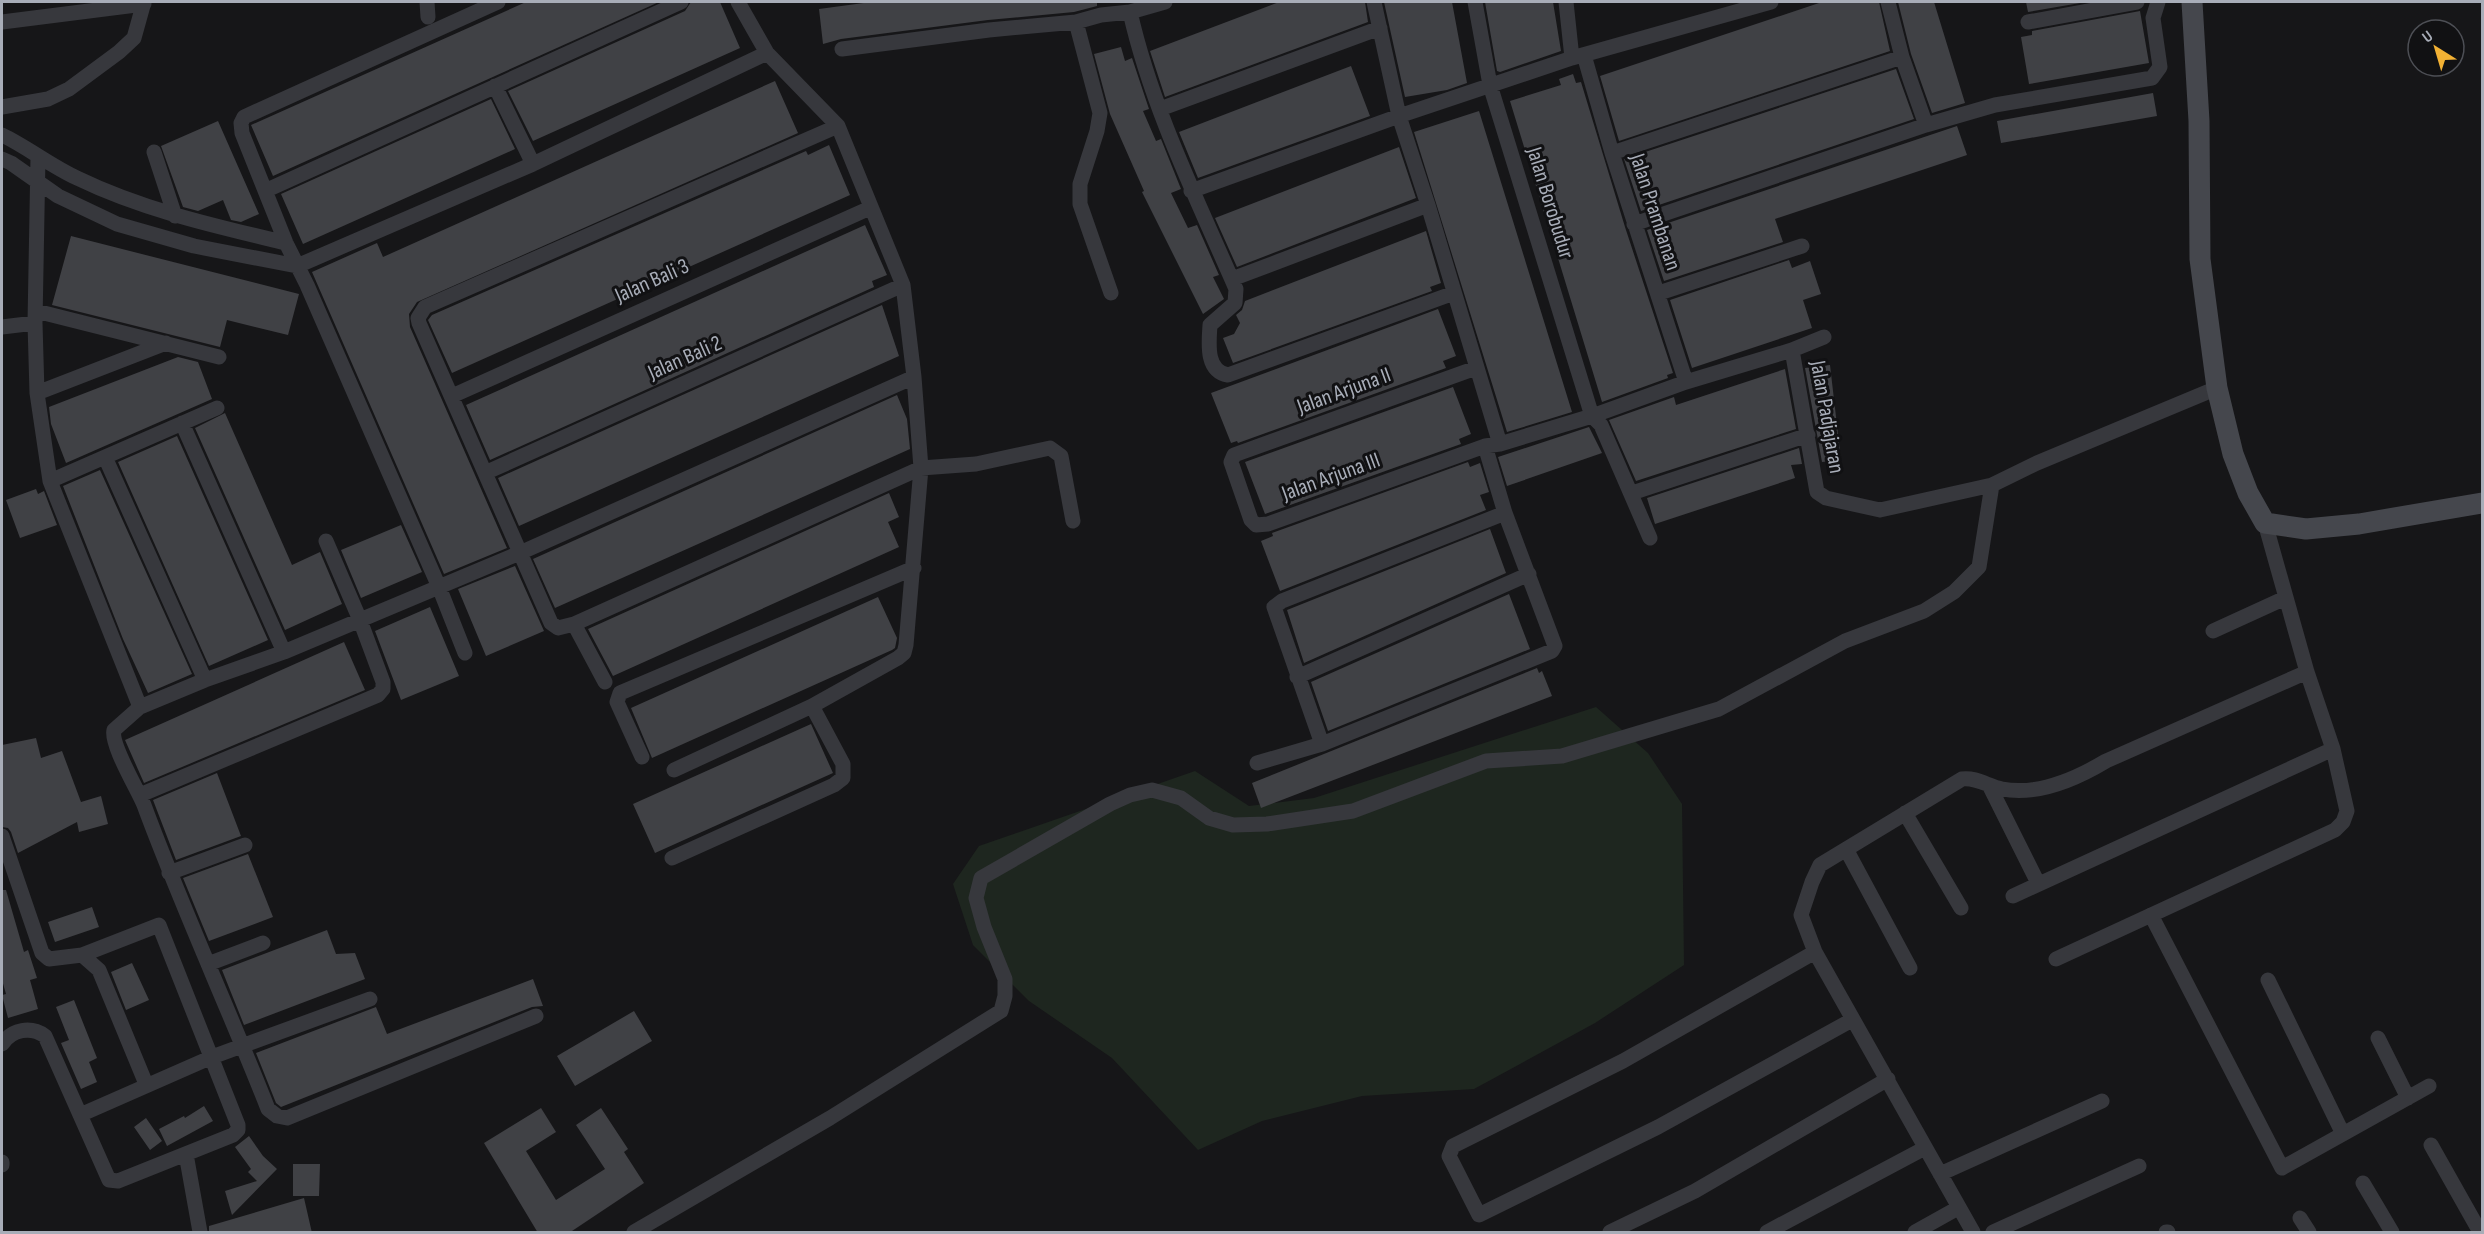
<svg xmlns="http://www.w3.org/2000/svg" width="2484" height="1234" font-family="'Sofia Sans Condensed',sans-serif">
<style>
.green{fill:#1e261f}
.building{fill:#404145}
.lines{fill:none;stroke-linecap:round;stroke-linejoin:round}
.street{stroke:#37383d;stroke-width:15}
.secondary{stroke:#45474d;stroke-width:21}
.labels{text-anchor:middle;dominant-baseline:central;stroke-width:6;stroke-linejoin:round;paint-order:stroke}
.street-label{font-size:22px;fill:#a8adb8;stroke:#111113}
</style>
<rect width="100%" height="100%" fill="#161618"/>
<path class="green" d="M1596,707L1648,753L1682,804L1684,965L1595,1023L1474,1089L1362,1096L1262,1121L1198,1150L1112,1058L1029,1001L973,945L953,884L979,846L1195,771L1249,806L1314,798Z"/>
<path class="building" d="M526,2H659L273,176L251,125Z
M691,2H720L740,48L533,141L508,91L685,11Z
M871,2H1097V6L1074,12L988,20L841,39L823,44L819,9Z
M1279,2H1365L1368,22L1165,97L1150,51Z
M1384,2H1452L1467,83L1447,90L1405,97Z
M1485,2H1553L1561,51L1500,72L1497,71Z
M1822,2H1879L1890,51L1619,141L1600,76Z
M1898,2H1934L1965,103L1932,113L1911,54Z
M2026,2H2086L2028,12Z
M2140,11L2149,63L2029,84L2021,37L2032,35V31Z
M1121,47L1125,61L1132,58L1149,109L1143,111L1156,141L1161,139L1181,189L1171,193L1188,228L1197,225L1219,275L1213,277L1224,299L1203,314L1142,192L1144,191L1110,114L1094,54Z
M1351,66L1370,116L1198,178L1179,132Z
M1896,69L1914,119L1641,211L1624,159Z
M1573,74L1576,83L1581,82L1625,227L1673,373L1667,375L1668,378L1602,402L1510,101L1561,85L1559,79Z
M775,81L798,133L417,302L409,314L410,327L507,548L444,574L312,272L377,243L383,257Z
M2153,93L2157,116L2001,143L1997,121Z
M491,99L515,149L303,244L281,194Z
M1479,111L1572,412L1507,432L1414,132Z
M218,121L259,214L241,222L231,220L223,200L198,211L183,207L161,146Z
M1957,126L1967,155L1775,219L1783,242L1664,281L1647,230Z
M829,145L850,195L452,373L428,320L432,315L806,151L808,155Z
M1399,147L1416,198L1237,267L1215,218Z
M865,225L887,275L872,281L874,287L490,460L466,405Z
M1426,231L1441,283L1430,287L1432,291L1233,363L1223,338L1234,334L1240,323L1236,315L1242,310L1245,301Z
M71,236L299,294L288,335L227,320L220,347L52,305Z
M1789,260L1792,268L1810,261L1821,294L1803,300L1812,328L1692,368L1670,300Z
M882,305L899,356L519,526L498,478Z
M1438,309L1456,356L1443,361L1446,368L1238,443L1237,441L1231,443L1211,393Z
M178,357L198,362L212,399L66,463L51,424L49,407Z
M1830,365L1841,460L1822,462L1805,368Z
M1785,369L1796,429L1636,481L1609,420L1674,397L1676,405Z
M1453,387L1471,434L1459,439L1461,444L1265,514L1245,462Z
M897,395L907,419L910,449L555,608L533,559Z
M225,413L292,565L320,552L342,604L285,630L195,428Z
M1589,427L1602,453L1507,486L1498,457Z
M177,436L268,640L209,666L118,462Z
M1799,448L1802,464L1791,465L1795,478L1655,524L1647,498Z
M1468,462L1470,467L1480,463L1489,492L1480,495L1486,510L1280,591L1261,541L1273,536L1272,533Z
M100,470L192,674L148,693L123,639L63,486Z
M36,489L38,494L44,491L57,525L20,538L6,500Z
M889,493L899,517L888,522L899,547L613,676L588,629Z
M401,525L422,572L361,598L341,550Z
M1490,529L1506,573L1304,663L1287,610Z
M515,566L544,631L486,656L458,589Z
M1509,594L1530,649L1328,731L1311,682Z
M878,597L897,638L895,648L892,650L652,758L631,708Z
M430,607L459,676L401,700L375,631Z
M344,642L365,690L144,783L125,740Z
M1537,668L1539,673L1542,671L1552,696L1261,808L1252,783Z
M811,724L833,773L655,853L633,804Z
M36,738L41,758L62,751L81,802L101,796L108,824L79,832L77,822L18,853L11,832L8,828L2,827V745Z
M217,773L241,836L176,860L153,800Z
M248,854L273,917L209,941L183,878Z
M2,890H6L24,952L28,950L37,978L30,980L38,1009L8,1018L2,995L6,994L2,980Z
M92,907L99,927L55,942L48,922Z
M327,930L336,954L355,953L365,979L244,1025L222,970Z
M132,963L149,1000L126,1010L111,972Z
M533,979L543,1006L532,1007L281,1107L276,1103L256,1053L376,1007L387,1034Z
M74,1000L97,1058L89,1062L97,1082L81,1089L61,1043L69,1040L56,1007Z
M634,1011L652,1041L575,1086L557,1056Z
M204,1106L213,1121L167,1146L159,1129L184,1116L185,1118Z
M541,1108L556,1132L526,1151L556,1200L605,1169L576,1125L601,1108L628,1149L624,1152L644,1183L569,1233H538L484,1143Z
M146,1118L162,1141L150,1150L134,1127Z
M249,1136L263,1156L277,1169L232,1215L225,1191L257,1181L248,1172L251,1169L235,1147Z
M293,1164H320L319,1196H293Z
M304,1198L312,1233H209V1226Z"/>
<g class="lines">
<path class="street" d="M427,2L428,17
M1374,2L1399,116L1428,205L1500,444
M1475,2L1490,85L1592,416L1601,425L1650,538
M1566,2L1572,58
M1888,2L1902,57L1926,125
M1130,12C1152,109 1197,199 1236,289L1235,303L1210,325C1209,342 1205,371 1228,375L1454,293
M2,22L144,4
M1076,22L1100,113L1097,131L1080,184V204L1111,293
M2028,22L2137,2
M842,49L989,30L1076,22L1101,15L1130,12L1165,2
M1584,55L1612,153L1686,382
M495,86L533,164
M2,107L48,99L69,89L119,52L134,38L144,2
M1160,109L1380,28
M838,126L425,307L418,318L419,323L551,623L558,628L574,624L921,468L976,464L1050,448L1061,456L1073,521
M2,135C27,147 51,166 77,178C143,210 215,226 286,243
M154,152L175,216
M1612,153L1902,57
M38,157L35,323L37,393L50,481L140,707
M2,159L11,163L58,196L117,224L194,246L297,266L533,164L767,53
M267,190L681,2
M1191,191L1399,116L1572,58L1771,2
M1634,224L1926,125L1995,105L2152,78L2160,67L2153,18L2158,2
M1232,279L1428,205
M1659,293L1802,246
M36,311L219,357
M2,327L35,323
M1792,350L1817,492L1826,498L1880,510L1992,485L2037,463L2217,388
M1476,368L1234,455L1231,462L1251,520L1256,525L1268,524L1485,446L1500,444L1592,416L1686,382L1792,350L1824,337
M37,393L166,343
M452,396L870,208
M182,423L284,652
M105,457L205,680
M487,472L903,285
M50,481L217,408
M1632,493L1808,435
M574,624L605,682
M2213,631L2285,598
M465,653L439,587L307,285L286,243L242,133L241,123L244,117L498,2
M1297,677L1529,574
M1322,744L1274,607L1282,601L1505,513
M642,757L617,702L620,693L914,568
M1257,763L1322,744L1552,651L1555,646L1505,513L1485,446
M674,770L812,706L898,658L904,653L906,645L921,468L914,377L903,285L838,126L767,53L738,2
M1989,785L2038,883
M140,795L378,695L383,689V682L360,620L326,541
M1905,813L1961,908
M2,836L42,953L49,959L82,955L99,970L146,1084
M1846,849L1910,968
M672,858L834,785L843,778V764L812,706
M169,873L245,845
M2013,896L2333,749
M2151,915L2282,1168L2429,1086
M1815,952L1623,1061L1453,1146L1449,1156L1479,1215L1658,1127L1852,1020
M2056,959L2335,830L2343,822L2347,811L2333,749L2307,672L2265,523
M208,964L263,943
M2268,980L2343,1134
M536,1016L287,1118L277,1116L268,1109C228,1007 182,908 144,805C138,790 110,744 114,730L140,707L205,680L284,652L522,552L914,377
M2378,1038L2408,1098
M2,1044C12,1029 31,1026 45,1036L109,1180L118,1181L233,1135L238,1130V1125L159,925L82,955
M80,1115L212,1057L370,999
M2431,1145L2480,1232
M186,1154L200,1232
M2,1162V1165
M1940,1174L2102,1101
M2363,1183L2392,1232
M2300,1218L2309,1232
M634,1232L830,1118L1001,1011L1005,996V979L984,927L976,898L981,878L1110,804L1130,795L1152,790L1181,798L1209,818L1233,825L1267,824L1353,811L1486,761L1562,756L1719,709L1845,641L1924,611L1954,592L1979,567L1992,485
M1610,1232L1695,1191L1888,1079
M1767,1232L1925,1148
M1915,1232L1958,1208
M1973,1232L1815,952L1801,915L1812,882L1820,865L1962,779C1976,777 1988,786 2002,789C2038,796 2076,779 2106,761L2307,672
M1993,1232L2139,1166
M2166,1232H2168"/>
<path class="secondary" d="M2192,2L2199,121L2200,259L2217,388L2233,454L2248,493L2265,523L2306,529L2359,524L2482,503"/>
</g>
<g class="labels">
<g class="street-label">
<text transform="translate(1550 203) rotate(73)">Jalan Borobudur</text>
<text transform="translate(1655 212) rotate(72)">Jalan Prambanan</text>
<text transform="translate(652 281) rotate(-24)">Jalan Bali 3</text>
<text transform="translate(685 358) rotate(-24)">Jalan Bali 2</text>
<text transform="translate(1344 391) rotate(-20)">Jalan Arjuna II</text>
<text transform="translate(1827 417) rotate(80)">Jalan Padjajaran</text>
<text transform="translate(1331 477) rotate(-20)">Jalan Arjuna III</text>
</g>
</g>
<rect width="2484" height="1234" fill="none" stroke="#a8adb8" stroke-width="6"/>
<g transform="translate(2436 48) rotate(323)"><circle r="28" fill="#111113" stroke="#4d4f55" stroke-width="1.5"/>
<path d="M0-4.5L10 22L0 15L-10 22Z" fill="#f2b134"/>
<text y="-9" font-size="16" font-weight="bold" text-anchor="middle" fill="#a8adb8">U</text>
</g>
</svg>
